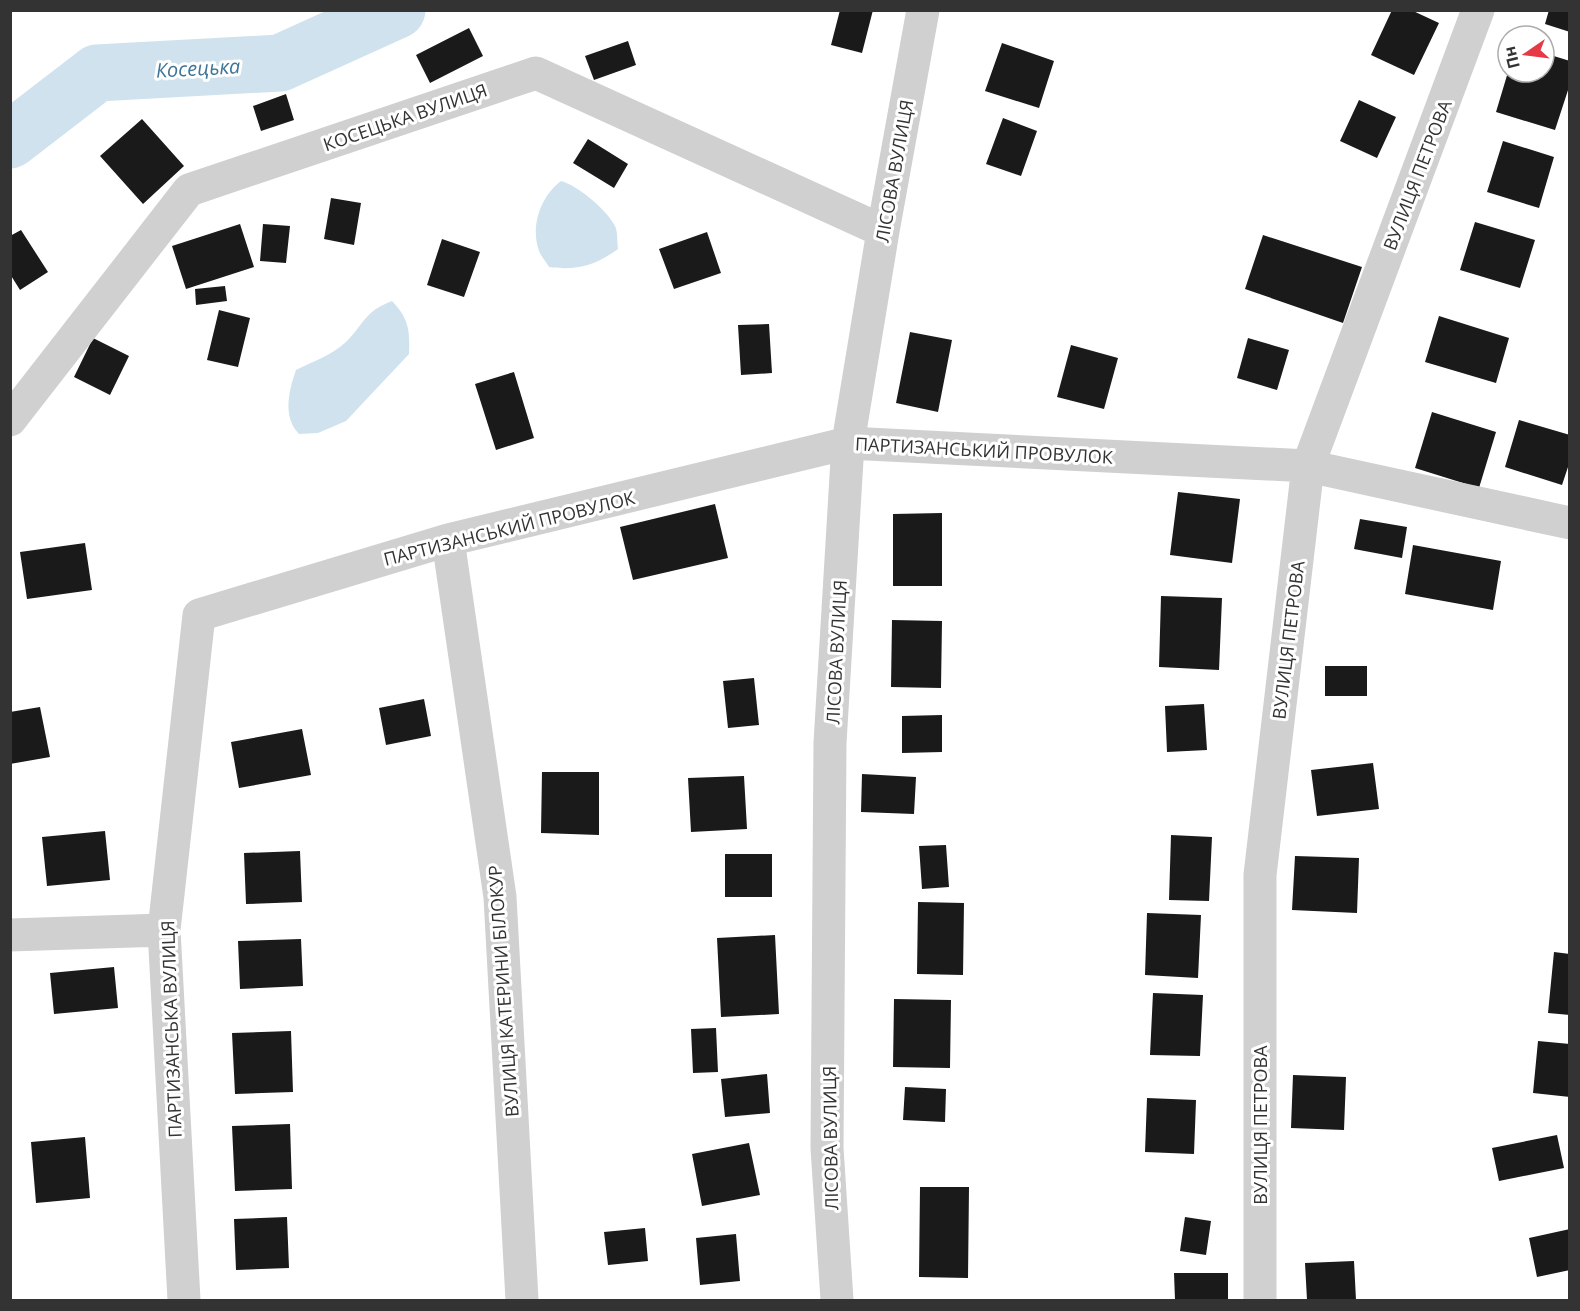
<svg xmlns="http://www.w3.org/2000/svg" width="1580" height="1311" font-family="'Open Sans',sans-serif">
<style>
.water{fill:#cfe2ee}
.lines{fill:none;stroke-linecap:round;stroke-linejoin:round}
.river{stroke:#cfe2ee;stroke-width:57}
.building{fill:#1a1a1a}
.minor{stroke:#d0d0d0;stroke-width:33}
.labels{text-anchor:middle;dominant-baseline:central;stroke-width:6;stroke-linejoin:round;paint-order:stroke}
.street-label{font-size:18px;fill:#333;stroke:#fff}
.water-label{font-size:20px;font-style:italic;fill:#3f7597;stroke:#fff}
</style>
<rect width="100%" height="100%" fill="#fff"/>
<path class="water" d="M561,181C577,185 607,210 615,226C618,232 617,242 618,249C596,265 577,271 549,267C546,262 541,256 539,251C530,226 541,196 561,181Z
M392,301C409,319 410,330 409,354L346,421L318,433L299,434C282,417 289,390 296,370C312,362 332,355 346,342C364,324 365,311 392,301Z"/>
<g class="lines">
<path class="river" d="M10,140L97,73L280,63L397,10"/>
</g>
<path class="building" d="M840,10H873L862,53L831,45Z
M1392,10H1411L1439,23L1414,75L1371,55Z
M1549,10H1570V32L1545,24Z
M469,28L483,56L430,83L416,55Z
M628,41L636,65L594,80L585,56Z
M1002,43L1054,61L1039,108L985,91Z
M1544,53L1570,61V84L1555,130L1496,112L1508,72H1544Z
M286,94L294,120L261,131L253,106Z
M1359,100L1396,117L1377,158L1340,141Z
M1003,118L1037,131L1021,176L986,164Z
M142,119L184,166L143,204L100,156Z
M588,139L628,164L614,188L573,163Z
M1503,141L1554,157L1539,208L1487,192Z
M331,198L361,203L354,245L324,239Z
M1475,222L1535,240L1520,288L1460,270Z
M240,224L254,267L186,289L172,246Z
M263,224L290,226L286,263L260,261Z
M21,230L48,272L20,290L10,274V236Z
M707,232L721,273L674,289L659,249Z
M1263,235L1362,267L1343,323L1245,289Z
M442,239L480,252L464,297L427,285Z
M225,286L227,301L196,305L195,289Z
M219,310L250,318L238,367L207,360Z
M1439,316L1509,338L1496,383L1425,362Z
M769,324L772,373L741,375L738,325Z
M910,332L952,340L938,412L896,403Z
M93,338L129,356L110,395L74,377Z
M1248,338L1289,350L1277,390L1237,378Z
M1071,345L1118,358L1104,409L1057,397Z
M514,372L534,438L496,450L475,384Z
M1432,412L1496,432L1479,488L1415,468Z
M1519,420L1570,435V461L1562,485L1505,467Z
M1178,492L1240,499L1232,563L1170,555Z
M715,504L728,558L633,580L620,527Z
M942,513V586H893V514Z
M1360,519L1407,527L1402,558L1354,549Z
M85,543L92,590L27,599L20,552Z
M1413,545L1501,561L1493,610L1405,594Z
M1161,596L1222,598L1219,670L1159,667Z
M892,620L942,621L941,688L891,687Z
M1325,666H1367V696H1325Z
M754,678L759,725L728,728L723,681Z
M424,699L431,736L386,745L379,708Z
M1204,704L1207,750L1167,752L1165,706Z
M40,707L50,757L10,764V712Z
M942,715V752L902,753V716Z
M302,729L311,775L239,788L231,742Z
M1373,763L1379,809L1317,816L1311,770Z
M542,772H599V835L541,833Z
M862,774L916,777L914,814L861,812Z
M744,776L747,829L691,832L688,778Z
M105,831L110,880L47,886L42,837Z
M1171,835L1212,837L1209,901L1169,900Z
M946,845L949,887L922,889L919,846Z
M300,851L302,902L246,904L244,853Z
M725,854H772V897H725Z
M1295,856L1359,858L1357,913L1292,910Z
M918,902L964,903L963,975L917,974Z
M1147,913L1201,915L1198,978L1145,975Z
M775,935L779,1014L721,1017L717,938Z
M301,939L303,986L240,989L238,941Z
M1554,952L1570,954V1015L1548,1013Z
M114,967L118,1008L54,1014L50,973Z
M1153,993L1203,995L1200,1056L1150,1055Z
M894,999L951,1000L950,1068L893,1067Z
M716,1028L718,1072L693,1073L691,1029Z
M291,1031L293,1092L235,1094L232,1033Z
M1538,1041L1570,1044V1097L1533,1093Z
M767,1074L770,1113L725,1117L721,1079Z
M1293,1075L1346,1077L1344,1130L1291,1128Z
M905,1087L946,1089L945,1122L903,1120Z
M1147,1098L1196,1100L1194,1154L1145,1152Z
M290,1124L292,1189L235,1191L232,1126Z
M1557,1135L1564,1168L1499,1181L1492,1148Z
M85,1137L90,1198L36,1203L31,1142Z
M749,1143L760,1195L702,1206L692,1154Z
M920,1187H969L968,1278L919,1277Z
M287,1217L289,1268L236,1270L234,1219Z
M1185,1217L1211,1221L1206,1255L1180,1251Z
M645,1228L648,1261L608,1265L604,1232Z
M1570,1229V1270L1537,1277L1529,1238Z
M736,1234L740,1281L700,1285L696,1238Z
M1354,1261L1356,1300H1307L1305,1263Z
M1174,1273H1228V1300H1175Z"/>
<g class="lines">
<path class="minor" d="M10,420L189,190L536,73L883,231
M448,540L500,897L522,1300
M10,935L164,930
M184,1300L164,930L199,615L448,540L848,443L1308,466L1570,523
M837,1300L827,1148L830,743L848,443L883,231L923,10
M1260,1300V875L1308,466L1478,10"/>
</g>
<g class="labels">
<g class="street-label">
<text transform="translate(405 117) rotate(-19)">КОСЕЦЬКА ВУЛИЦЯ</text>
<text transform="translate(894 171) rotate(-80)">ЛІСОВА ВУЛИЦЯ</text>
<text transform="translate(1417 175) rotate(-69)">ВУЛИЦЯ ПЕТРОВА</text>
<text transform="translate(984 450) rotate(3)">ПАРТИЗАНСЬКИЙ ПРОВУЛОК</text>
<text transform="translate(509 528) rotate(-14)">ПАРТИЗАНСЬКИЙ ПРОВУЛОК</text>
<text transform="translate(1288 640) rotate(-83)">ВУЛИЦЯ ПЕТРОВА</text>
<text transform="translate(836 652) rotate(-87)">ЛІСОВА ВУЛИЦЯ</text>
<text transform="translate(503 991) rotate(-94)">ВУЛИЦЯ КАТЕРИНИ БІЛОКУР</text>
<text transform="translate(171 1029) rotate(-92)">ПАРТИЗАНСЬКА ВУЛИЦЯ</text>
<text transform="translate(1260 1125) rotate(-90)">ВУЛИЦЯ ПЕТРОВА</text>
<text transform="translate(830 1138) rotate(-91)">ЛІСОВА ВУЛИЦЯ</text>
</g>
<g class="water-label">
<text transform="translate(198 68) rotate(-3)">Косецька</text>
</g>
</g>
<rect width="1580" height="1311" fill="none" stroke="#333333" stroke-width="24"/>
<g transform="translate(1526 54) rotate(256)"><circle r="28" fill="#ffffff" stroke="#adadad" stroke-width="1.5"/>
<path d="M0-4.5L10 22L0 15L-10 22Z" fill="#e63946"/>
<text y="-9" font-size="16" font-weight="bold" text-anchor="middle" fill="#333333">Пн</text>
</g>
</svg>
